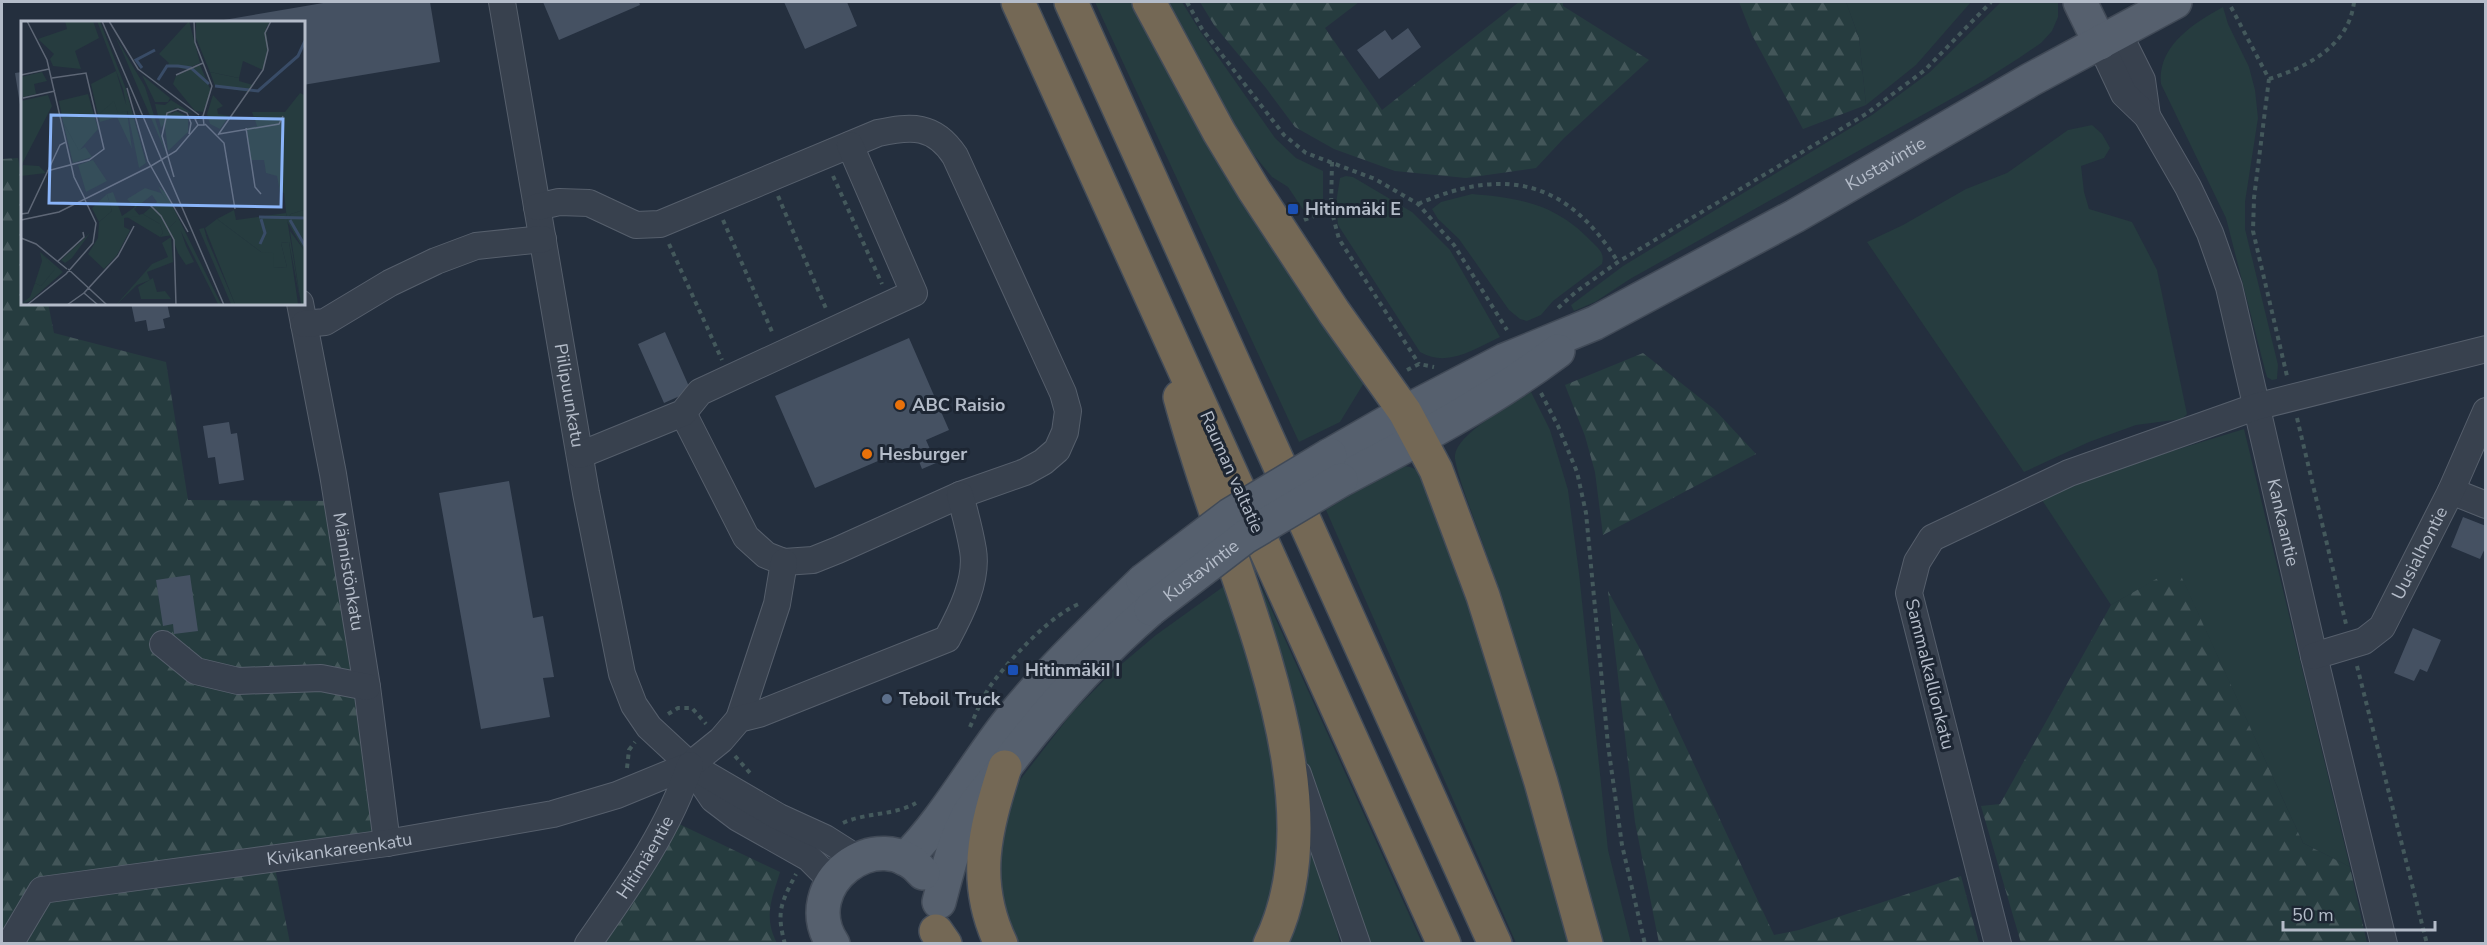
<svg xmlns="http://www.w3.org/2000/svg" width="2487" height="945" font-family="'Nunito Sans',sans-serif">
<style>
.grass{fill:#263c3f}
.forest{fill:url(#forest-firs)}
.building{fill:#455162}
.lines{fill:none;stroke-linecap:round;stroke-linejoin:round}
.minor-casing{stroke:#565f6c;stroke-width:28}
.major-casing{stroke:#414a57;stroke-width:36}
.highway-casing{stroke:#434c59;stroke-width:36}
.path{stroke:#44595c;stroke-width:4;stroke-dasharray:4.5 4.5;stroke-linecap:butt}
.minor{stroke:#38414e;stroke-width:26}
.major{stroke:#56606e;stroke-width:33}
.highway{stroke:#746855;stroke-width:33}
.major-bridge-casing{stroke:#414a57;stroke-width:36;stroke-linecap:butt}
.major-bridge{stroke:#56606e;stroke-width:33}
.transit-dot{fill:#1a4fb4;stroke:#1d2633;stroke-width:2}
.food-dot{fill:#e8710a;stroke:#1d2633;stroke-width:2}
.service-dot{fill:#5c6f8a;stroke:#1d2633;stroke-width:2}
.labels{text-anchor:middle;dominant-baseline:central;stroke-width:6;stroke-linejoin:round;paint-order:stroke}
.street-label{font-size:18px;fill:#b4bcc9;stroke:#1d2633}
.poi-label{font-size:18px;font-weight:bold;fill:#b4bcc9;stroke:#1d2633;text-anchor:start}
.inset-river{fill:none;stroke:#394c67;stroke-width:3}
.inset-road{fill:none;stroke:#5e6776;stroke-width:1.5}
.view{fill:#8ab4f8;fill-opacity:0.15;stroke:#8ab4f8;stroke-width:3}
.inset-edge{fill:none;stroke:#b4bcc9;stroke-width:3}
</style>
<defs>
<pattern id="forest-firs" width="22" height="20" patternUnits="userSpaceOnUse" patternTransform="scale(1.5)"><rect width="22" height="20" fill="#263c3f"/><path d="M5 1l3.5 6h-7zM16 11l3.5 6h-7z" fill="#435659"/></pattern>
</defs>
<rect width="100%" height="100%" fill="#242f3e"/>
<path class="grass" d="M1095,2H1132L1263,233L1367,378L1340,422L1299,442Z
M1162,2H1182L1200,31L1275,138L1296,158L1323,171V206L1304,211L1288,187L1272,177L1232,128Z
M1846,2H1971L1916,65L1866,105L1859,38Z
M2001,2H2058V17L2052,31L2041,43L2019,58L1983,81L1630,279L1595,302L1574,311L1571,305L1623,266L1872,115L1930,72Z
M2223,7L2228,24L2249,67L2255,90L2258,118L2245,202V229L2278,365L2277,379L2272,380L2267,377L2265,370L2226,218L2161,84C2157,46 2194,23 2223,7Z
M2092,125L2102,134L2110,148L2104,158L2081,166L2084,192L2089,209L2132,222L2157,270L2187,414L2182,419L2136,425L2089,442L2024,472L1867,242L1903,225L1966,189L2007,173L2068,130Z
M1346,176L1353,177L1412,212L1450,250L1500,337C1474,349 1448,368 1420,352L1338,225L1336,203L1340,178Z
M1472,194C1520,198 1556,204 1591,241C1599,249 1605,253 1602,264L1553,301L1541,315L1527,321L1520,319L1509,310L1459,239L1438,219L1432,209L1441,202Z
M1531,392L1550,430L1568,490L1579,573L1608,850L1631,943H1597C1562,812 1530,678 1485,550C1480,534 1453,466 1455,455C1458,433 1512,404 1531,392Z
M2244,429L2350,867L2303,843L2177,568L2111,605L2042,500L2078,480Z
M1399,466C1412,466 1417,468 1424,479L1469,600L1573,943H1516L1326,510Z
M1250,562L1422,943H1368L1302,755Z
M1227,584L1272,738L1281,851L1275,892L1258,943H1012L993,887L995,854L1016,785L1071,714L1111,673L1156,635Z
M1303,823L1337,930L1340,943L1281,944Z"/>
<path class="forest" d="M1200,2H1359L1325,28L1382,110L1519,2H1563V6L1649,60L1564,138L1536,168L1466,178L1395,171L1334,149L1295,127L1266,88L1214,25Z
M1739,2H1846L1859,38L1866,105L1803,129L1752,35Z
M18,158L22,179V303H48L54,333L166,362L188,500L337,501L387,843L273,858L290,943L2,944V159Z
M1643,353L1714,409L1756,454L1603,535L1595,472L1585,436L1565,385Z
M2177,567L2303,843L2350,867L2367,943H2021L1981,806L2000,804L2111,605Z
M1608,591L1641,651L1774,935L1799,930L1961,876L1979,943H1659L1635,822Z
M675,822L780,872C772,898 763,917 777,943L595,944Z"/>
<path class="building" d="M329,2H430L440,62L303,85V22H212Z
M543,2H639L640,5L559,40Z
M784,2H847L857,26L805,49Z
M1408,28L1421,47L1379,79L1357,50L1385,30L1392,40Z
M22,72V111H21L15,73Z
M131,303H167L170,317L163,319L165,328L148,331L146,320L135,322Z
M665,332L691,391L664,403L638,344Z
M909,338L949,430L926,440L936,463L922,469L913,446L815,488L775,396Z
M229,422L231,434L237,433L244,480L219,484L215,457L208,458L203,426Z
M509,481L533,618L543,616L554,677L543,678L550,717L481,729L439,493Z
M2463,517L2486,526V546L2480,559L2451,547Z
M190,575L198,631L174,634L173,624L163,626L156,580Z
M2413,628L2441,640L2427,672L2420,669L2414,681L2394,673Z"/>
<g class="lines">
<defs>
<g id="minor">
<path id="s1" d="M502,2L586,493L622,674L634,705L649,727L690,765L713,799L738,818L809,858L832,881"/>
<path d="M2118,32L2142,80L2147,116"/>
<path id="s2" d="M2100,43L2124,94L2147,116L2188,187L2210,233L2229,287L2314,656L2384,944"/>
<path d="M537,207L559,202L589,203L636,225L660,224L878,133C911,126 934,124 955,156L1063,393L1068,411L1065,432L1057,450L1043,462L1025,472L960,495L838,550L813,560L784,562L766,555L746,537L683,413"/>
<path id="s3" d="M300,303L333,474L367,687L387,843"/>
<path d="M304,324L325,322L390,283L436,261L476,246L543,239"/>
<path d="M580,455L683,413L700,392L914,293L850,145"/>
<path d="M2451,491L2486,505"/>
<path d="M163,644L196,671L238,681L321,678L367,687"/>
<path id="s4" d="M2314,656L2364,641L2382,627L2451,491L2486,411"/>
<path d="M739,719L777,604L784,562"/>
<path d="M695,768L779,817L825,838L858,859"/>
<path d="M1298,774L1357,944"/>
<path id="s5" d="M10,944L42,890L387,843L553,814L617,795L690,765L721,740L739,719L759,714L947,639C961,613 978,580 973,550C970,532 965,513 960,495"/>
<path id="s6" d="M588,944C627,888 669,830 690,765"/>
<path d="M1998,944L1909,593L1917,562L1932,538L2069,473L2255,407L2486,349"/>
</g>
<g id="major">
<path d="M2080,2L2100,43"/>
<path id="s7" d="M1330,455L1405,412L1505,360L1595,323L1795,216L2030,80L2175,2"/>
<path d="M1341,480C1416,441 1490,402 1558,351"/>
<path d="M905,859C946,818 974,765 1010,720C1050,670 1097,626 1143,581"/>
<path d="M939,902C947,872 954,842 968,815C978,798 993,783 1005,767C1049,709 1096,656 1151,609"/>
<path d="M833,944C794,885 879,820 923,873"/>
</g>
<path id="highway" d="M1018,2L1444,944
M1071,2L1495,944
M1149,2L1219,132L1254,190L1334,312L1405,412L1436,470L1483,596L1541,782L1586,944
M1180,397C1195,452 1213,505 1232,558C1270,670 1327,829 1270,944
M936,931L945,944
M1001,944C971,881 985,830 1005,767"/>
</defs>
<use href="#minor" class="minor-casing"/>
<use href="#major" class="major-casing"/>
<use href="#highway" class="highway-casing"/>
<path class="path" d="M1187,2L1202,29L1284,135L1306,153L1375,179L1418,204L1454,245L1507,330
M2231,7L2269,79L2254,198L2253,231L2287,376
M2269,79C2307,67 2349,46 2354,2
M1332,162L1331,209L1339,239L1419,364
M833,176L882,284
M778,196L827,311
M1418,204C1505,166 1567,180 1618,262
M723,220L773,334
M1304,220L1331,209
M669,244L722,360
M1558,308L1577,291L1618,262L1866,114L1925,70L1991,2
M1407,370L1419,364L1434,367
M1541,393L1558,426L1577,472L1586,513L1608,745L1622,845L1645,944
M2297,418L2346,624
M2357,666L2427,944
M668,714L678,708H692L706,724
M970,727C977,711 983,695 994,681C1013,656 1052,614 1081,603
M735,756L750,773
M627,768L629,750L635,742
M843,823C867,812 893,816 916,803
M785,944C776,912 781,903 796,874"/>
<use href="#minor" class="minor"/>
<use href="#major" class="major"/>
<use href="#highway" class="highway"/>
<defs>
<g id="major-bridge">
<path d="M1143,581L1230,515L1330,455"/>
<path id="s8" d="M1151,609L1245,537L1341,480"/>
</g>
</defs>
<use href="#major-bridge" class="major-bridge-casing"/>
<use href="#major-bridge" class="major-bridge"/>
</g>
<g class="transit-dot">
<rect x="1287" y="203" width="12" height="12" rx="3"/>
<rect x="1007" y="664" width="12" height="12" rx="3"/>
</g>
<g class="food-dot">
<circle cx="900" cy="405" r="6"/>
<circle cx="867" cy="454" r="6"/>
</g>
<circle class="service-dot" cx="887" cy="699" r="6"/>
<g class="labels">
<g class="street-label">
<text stroke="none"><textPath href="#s7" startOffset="628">Kustavintie</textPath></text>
<text stroke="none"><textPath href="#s1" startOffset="399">Piilipuunkatu</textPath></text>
<text transform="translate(1232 472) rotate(66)">Rauman valtatie</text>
<text stroke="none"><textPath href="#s2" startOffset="520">Kankaantie</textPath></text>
<text stroke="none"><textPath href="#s4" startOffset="158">Uusialhontie</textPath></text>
<text stroke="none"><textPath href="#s8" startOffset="63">Kustavintie</textPath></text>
<text stroke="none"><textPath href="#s3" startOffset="273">Männistönkatu</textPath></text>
<text transform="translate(1930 674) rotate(76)">Sammalkallionkatu</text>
<text stroke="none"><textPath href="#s5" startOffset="363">Kivikankareenkatu</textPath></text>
<text stroke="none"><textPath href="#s6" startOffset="104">Hitimäentie</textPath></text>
</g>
<g class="poi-label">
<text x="1305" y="209">Hitinmäki E</text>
<text x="912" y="405">ABC Raisio</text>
<text x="879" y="454">Hesburger</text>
<text x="1025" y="670">HitinmäkiI I</text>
<text x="899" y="699">Teboil Truck</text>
</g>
</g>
<g transform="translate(21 21)">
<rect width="284" height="284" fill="#242f3e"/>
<path d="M76,0H79L105,68L125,142L118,147L102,68ZM94,15L124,66L145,132L102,32ZM95,50L107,90L97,93L93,81L77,94L70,63ZM21,51L26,60L13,63L15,73L2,76L0,56ZM189,51L218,57V60L232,64L227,71L194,65ZM121,54L149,77L147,81H134ZM27,74L31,85L0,145V80ZM150,79L172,93L154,87L140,107L134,83L144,84ZM155,90L167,96V111L147,130L143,98ZM42,101L58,129L64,126L71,136L52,142ZM72,139L86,160L65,171L57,144ZM137,165L145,172L200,283H197ZM86,173L91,190L78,201L71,187ZM213,189L215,199L265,192L280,283L268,221L260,222L266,246L253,247L240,231L196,198ZM122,193L139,203L142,212L139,216L106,196ZM156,199L165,225L173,241L165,244L157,232L148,207ZM183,207L186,218L214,283H210L178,208ZM19,231L42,251L9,280L0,283L9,276L14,262L20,265L33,249ZM132,257L136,271L144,270L150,278H120L117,266Z" fill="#263c3f"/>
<path d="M44,0H72L78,17L54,30L60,48L32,45L29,38L33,33L17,18L46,8ZM168,0L179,42L165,48L146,45L148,42L138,33ZM175,0H250L245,7L247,25L242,49L222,40L218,57L189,51L175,17ZM179,44L190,70L182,91L174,90L152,63L155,55ZM279,72L283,74V189L270,193L266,200L263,172L259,171L256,155L245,152L243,139H230L225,107L236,105L231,91H264ZM67,73L77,108L58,130L42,101L38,80ZM192,74L202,85L196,88L197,93L208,95L199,108L189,103L186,93ZM93,80L97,92L106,90L111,128L96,96L79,101L77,94ZM2,144L18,145L25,152L0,155ZM124,167L140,172L147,182L156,199L148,207L152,214L139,216L142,212L139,203L122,193L136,181L131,174L113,188L119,195L103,197V206L109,209L96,234L83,248L67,233L77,217L78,201L91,190L86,173L92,171L101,195L114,186L106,178ZM196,198L240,231L252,232L253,247L266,246L260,222L268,221L277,283H214L184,207ZM269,210L283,229V283H280ZM69,212L51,237L44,242L40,239ZM150,216L152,241L126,251L129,259L116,264L95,284L131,243L147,236L141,222ZM19,231L34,248L20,265L14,262L21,240Z" fill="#263c3f"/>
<path d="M283,189H284L283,229L266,200L270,193Z" fill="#263c3f"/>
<path class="inset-river" d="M121,47L115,39L134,29M137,59L146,45H157L170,47L188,63M194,65L237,70L277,35L284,20M238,196L284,197M269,199L284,225M239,223L244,212L240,198"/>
<path class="inset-road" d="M6,0L26,39L53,156L64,178M81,0L203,284M88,0L117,48L178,94M173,0L174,21L191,65L182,95M0,54L28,48M155,54L182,42M106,67L127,140L167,211M2,77L34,70M184,103L203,122L214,188M225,107L234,166L240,173M198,113L258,103L262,95M197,114L242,49L247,29L244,12L250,0M26,150L68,139L83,128L65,52L31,57M153,156L141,115L146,92L157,88L166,92L170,102L168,113M129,184L140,195L153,219L155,284M0,193L7,192L39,124L45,121M0,199L38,191L130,145L155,130L177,104H183L182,95L174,98L177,104M0,217L15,223L46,248M37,240L63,216L62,211M47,248L86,284M6,284L45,253L72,222L75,202L64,179M46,284L63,272M77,284L63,272L97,235L113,205"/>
<path class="view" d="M30,94L262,98L260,186L28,182Z"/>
<rect width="284" height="284" class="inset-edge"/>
</g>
<rect width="2487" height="945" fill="none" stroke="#b4bcc9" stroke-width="6"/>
<path d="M2283 921v9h152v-9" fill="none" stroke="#b4bcc9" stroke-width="3"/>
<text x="2292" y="921" font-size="18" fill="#b4bcc9" stroke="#1d2633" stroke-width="4.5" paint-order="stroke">50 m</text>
</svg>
